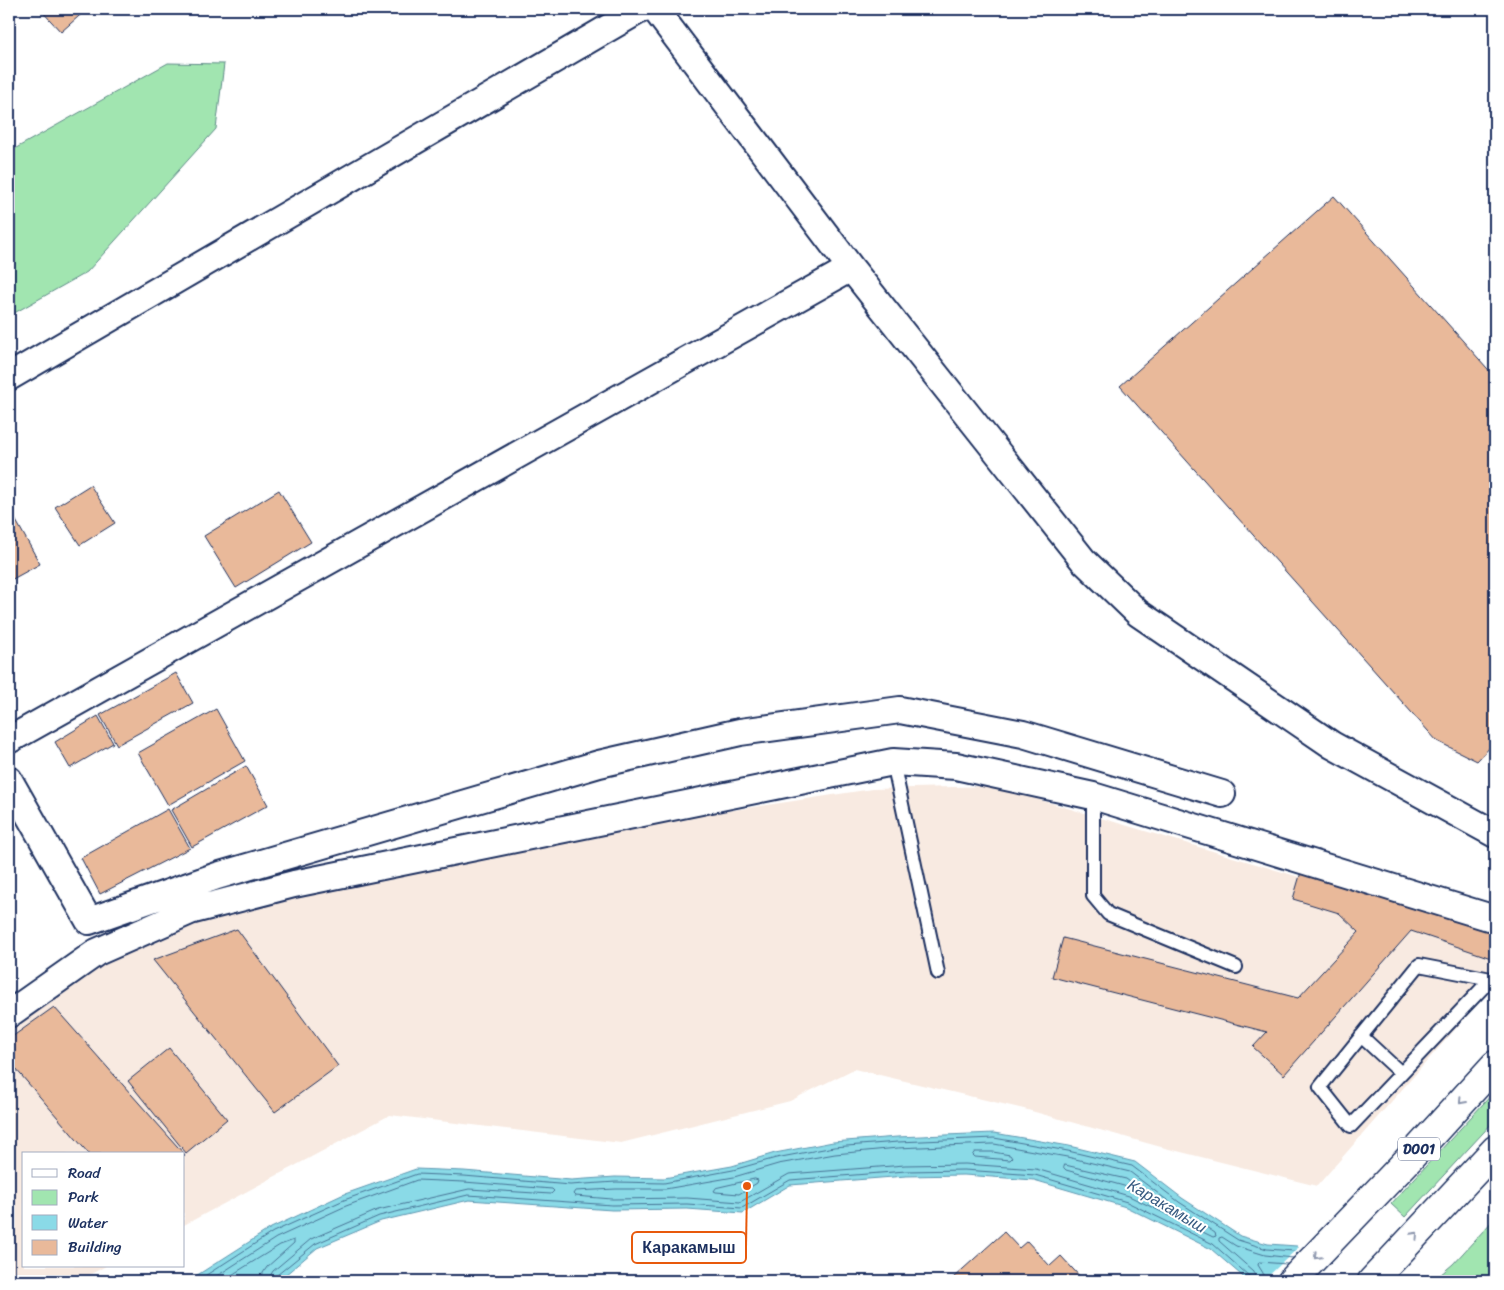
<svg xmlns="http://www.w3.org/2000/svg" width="1504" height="1290" font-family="Sriracha,sans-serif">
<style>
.built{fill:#f8eae1}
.green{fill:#a1e5b0;stroke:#5e8a87}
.water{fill:#8adae7;stroke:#5e96b0}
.pier{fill:#fff}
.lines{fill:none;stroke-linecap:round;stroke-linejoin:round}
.shore{stroke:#477395;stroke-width:1}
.building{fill:#e9b99a;stroke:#1b2f5e}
.lane-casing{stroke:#1b2f5e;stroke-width:16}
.street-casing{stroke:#1b2f5e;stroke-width:30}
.highway-casing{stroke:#1b2f5e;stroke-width:31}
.lane{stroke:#fff;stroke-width:12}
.street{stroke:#fff;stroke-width:26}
.highway{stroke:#fff;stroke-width:28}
.oneway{stroke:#8d97ae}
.labels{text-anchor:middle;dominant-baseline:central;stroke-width:4;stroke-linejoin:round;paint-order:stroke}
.shield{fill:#fff;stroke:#5f6d8e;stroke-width:1}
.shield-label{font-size:14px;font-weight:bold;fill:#1b2f5e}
.water-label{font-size:16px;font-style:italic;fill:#375a80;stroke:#fff}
.leader{fill:none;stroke:#e8590c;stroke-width:2}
.callout-dot{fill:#e8590c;stroke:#fff;stroke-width:2}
.callout{fill:#fff;stroke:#e8590c;stroke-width:2}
.callout-label{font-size:16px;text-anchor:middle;font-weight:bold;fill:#1b2f5e}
</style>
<rect width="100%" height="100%" fill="#fff"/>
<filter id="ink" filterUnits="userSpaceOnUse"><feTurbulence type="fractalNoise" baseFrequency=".02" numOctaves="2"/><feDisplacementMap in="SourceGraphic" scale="10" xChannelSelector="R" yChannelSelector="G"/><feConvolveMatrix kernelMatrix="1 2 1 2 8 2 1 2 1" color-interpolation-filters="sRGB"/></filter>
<g filter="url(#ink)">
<path class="built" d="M993,786L1495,935V984L1317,1186L1161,1147L1024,1109L854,1069L790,1101L621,1143L390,1115L184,1225V1154H24V1266H106L78,1281H9V1003L121,926L294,877L872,789Z"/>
<path class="green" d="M168,63L224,64L216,129L87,272L9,316V152Z
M1495,1091V1120L1405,1217L1391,1204Z
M1495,1218V1281H1433L1453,1264Z"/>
<path class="water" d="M994,1133L1069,1146L1135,1162L1182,1198L1240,1236L1268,1244L1297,1246L1330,1281H1248L1211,1249L1126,1207L1034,1180L964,1175L906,1176L790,1185L743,1213L687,1209L612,1210L469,1200L381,1221L317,1248L278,1281H188L271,1228L342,1195L416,1169L464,1171L571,1180L615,1177L664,1178L732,1166L775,1153L833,1142L897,1137Z"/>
<path class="pier" d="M1300,1246L1332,1281H1263Z"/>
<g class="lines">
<path class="shore" d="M994,1144L1067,1157L1130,1172L1176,1207L1215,1233L1216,1236L1213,1237L1129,1196L1036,1169L965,1164L905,1165L789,1174L740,1202L687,1198L612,1199L575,1196L573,1194L575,1191L616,1189H665L734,1177L778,1164L835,1154L898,1148Z
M975,1152H993L1010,1155L1012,1158L1010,1160L975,1157L973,1155Z
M1065,1165L1126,1179L1133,1184L1134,1187L1131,1188L1066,1170L1064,1168Z
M755,1179L758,1180L757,1183L739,1194L716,1192L714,1191L716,1188Z
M197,1281L273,1232L344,1200L417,1174L464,1176L570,1185L616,1182L664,1183L733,1170L776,1158L834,1147L898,1142L994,1138L1068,1151L1132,1166L1179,1202L1238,1240L1267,1249L1294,1251L1297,1254
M209,1281L276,1238L346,1206L417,1180L464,1182L552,1189L554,1191L551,1194L469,1189L378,1210L311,1239L273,1271L270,1276L269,1281
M222,1281L280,1245L294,1240V1243L267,1267L263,1273L262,1281
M276,1281L277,1275L315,1244L379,1216L468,1195L612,1205L687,1204L742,1208L790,1180L906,1171L964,1170L1035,1175L1127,1202L1213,1244L1249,1276L1250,1281
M1257,1281L1253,1271L1219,1241V1238L1222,1237L1236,1246L1265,1255L1293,1258
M1264,1281L1263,1273L1258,1265L1259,1262L1287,1264"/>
</g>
<path class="building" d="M40,9H87L61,32Z
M1334,196L1495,377V742L1477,761L1437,741L1120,386Z
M90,485L115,523L80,545L55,507Z
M279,490L311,542L236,588L204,536Z
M9,508L40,564L9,581Z
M176,673L193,703L117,745L100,715Z
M216,709L245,761L168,805L138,753Z
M98,716L113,743L70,768L55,742Z
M246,766L268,805L192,847L171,810Z
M168,809L190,848L100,894L81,858Z
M1301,872L1495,931L1494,959L1411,931L1284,1075L1253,1047L1267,1032L1052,977L1063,938L1298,998L1359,932L1339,913L1293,899Z
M237,929L338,1066L275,1112L153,960Z
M54,1007L185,1155L184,1156V1154H89L9,1061V1039Z
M169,1048L227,1119L186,1153L128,1081Z
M1004,1232L1019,1248L1027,1241L1050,1266L1061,1256L1084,1281H955L953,1278Z"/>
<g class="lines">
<defs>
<path id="lane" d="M893,762L938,973
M1093,796V896L1108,914L1236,967
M1491,979L1419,965L1320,1087L1351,1126L1491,979H1495
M1361,1036L1401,1073"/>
<path id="street" d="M655,9L851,268L1083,560L1138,613L1332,745L1495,834
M9,377L641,9
M9,740L851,268
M9,780L89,921L217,876L599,764L740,732L900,710L1023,734L1222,794
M9,1014L97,952L190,911L294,884L893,762L956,766L1093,796L1495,919"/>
<path id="highway" d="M1292,1281L1409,1159L1495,1065
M1372,1281L1495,1150"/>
</defs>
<use href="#lane" class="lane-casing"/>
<use href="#street" class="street-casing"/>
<use href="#highway" class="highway-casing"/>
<use href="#lane" class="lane"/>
<use href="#street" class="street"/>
<use href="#highway" class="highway"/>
</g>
<defs><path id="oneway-chevron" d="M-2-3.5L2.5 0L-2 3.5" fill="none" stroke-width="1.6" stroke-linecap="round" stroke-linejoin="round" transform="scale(1.25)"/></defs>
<g class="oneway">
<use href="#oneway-chevron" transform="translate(1462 1101) rotate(132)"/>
<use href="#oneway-chevron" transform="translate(1415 1235) rotate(-47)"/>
<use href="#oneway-chevron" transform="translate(1317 1256) rotate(134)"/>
</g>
</g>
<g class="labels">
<rect class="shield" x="1398" y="1137.5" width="42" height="23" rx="4"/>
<g class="shield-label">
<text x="1419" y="1149">D001</text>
</g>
<g class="water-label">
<text transform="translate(1167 1206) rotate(31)">Каракамыш</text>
</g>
</g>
<path class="leader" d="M747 1186L746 1248"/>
<circle class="callout-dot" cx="747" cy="1186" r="5"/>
<rect class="callout" x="632" y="1232" width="114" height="31" rx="5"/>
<g class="callout-label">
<text x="689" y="1253">Каракамыш</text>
</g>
<rect width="1504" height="1290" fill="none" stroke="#fff" stroke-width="30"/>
<rect x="15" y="15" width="1474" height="1260" fill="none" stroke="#1b2f5e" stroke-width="2" filter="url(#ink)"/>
<rect x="22" y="1152" width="162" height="115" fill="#ffffff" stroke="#a4acbf"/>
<rect x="32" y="1169" width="25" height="8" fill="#ffffff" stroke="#a4acbf"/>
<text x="68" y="1178" font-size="15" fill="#1b2f5e">Road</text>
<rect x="32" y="1190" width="25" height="15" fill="#a1e5b0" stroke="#a4acbf"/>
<text x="68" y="1202" font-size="15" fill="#1b2f5e">Park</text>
<rect x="32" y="1215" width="25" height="15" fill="#8adae7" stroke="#a4acbf"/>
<text x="68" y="1228" font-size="15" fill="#1b2f5e">Water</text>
<rect x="32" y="1240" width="25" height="15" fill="#e9b99a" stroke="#a4acbf"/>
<text x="68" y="1252" font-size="15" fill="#1b2f5e">Building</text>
</svg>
